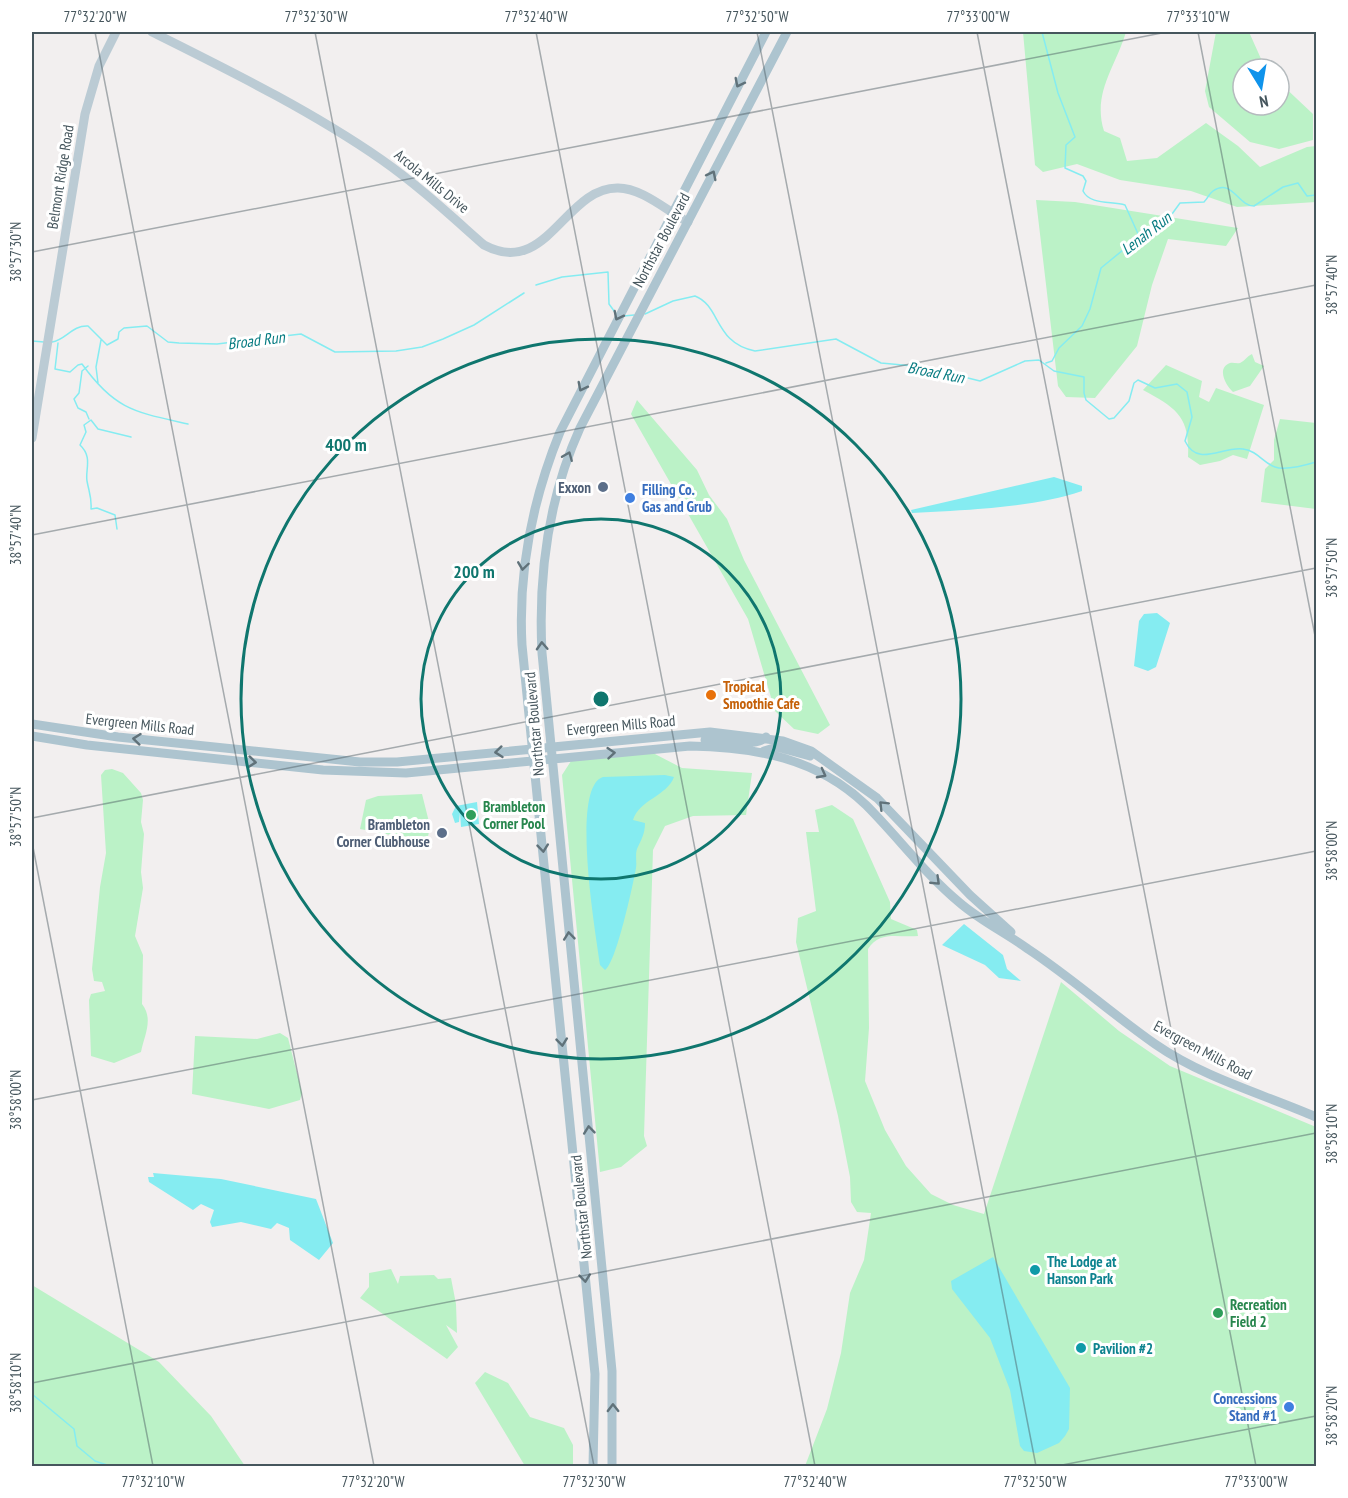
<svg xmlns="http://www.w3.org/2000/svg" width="1348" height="1498" font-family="'PT Sans Narrow',sans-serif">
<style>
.green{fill:#bbf2c7}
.water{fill:#85ecf1}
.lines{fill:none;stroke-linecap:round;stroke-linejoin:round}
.stream{stroke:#85ecf1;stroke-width:1.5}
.secondary{stroke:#bbcbd4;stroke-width:9}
.primary{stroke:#adc4cf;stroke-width:9}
.oneway{stroke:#60727a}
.ticks{fill:none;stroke:#46565d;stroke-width:1.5;stroke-opacity:0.45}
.ring{fill:none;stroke:#0f766e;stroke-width:3}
.service-dot{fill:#5c6f8a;stroke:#fff;stroke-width:2}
.shop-dot{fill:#3f7fe0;stroke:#fff;stroke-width:2}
.food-dot{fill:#e8710a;stroke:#fff;stroke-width:2}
.leisure-dot{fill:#2e9e5b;stroke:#fff;stroke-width:2}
.culture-dot{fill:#0f9aa8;stroke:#fff;stroke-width:2}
.labels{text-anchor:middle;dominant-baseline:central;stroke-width:6;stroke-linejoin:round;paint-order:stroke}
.street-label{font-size:15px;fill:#46565d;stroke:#fff}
.service-label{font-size:15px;font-weight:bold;fill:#4e5e75;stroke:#fff;text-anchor:end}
.shop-label{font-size:15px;font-weight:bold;fill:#366cbe;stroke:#fff;text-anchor:start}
.food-label{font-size:15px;font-weight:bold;fill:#c56008;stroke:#fff;text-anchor:start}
.leisure-label{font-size:15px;font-weight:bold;fill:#27864d;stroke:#fff;text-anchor:start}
.culture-label{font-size:15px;font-weight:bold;fill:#0d838f;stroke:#fff;text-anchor:start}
.water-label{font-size:16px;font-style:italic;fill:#087c82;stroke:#fff}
.centre{fill:#0f766e;stroke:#fff;stroke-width:3}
.ring-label{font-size:18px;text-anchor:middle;font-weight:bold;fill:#0f766e;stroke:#fff;stroke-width:6;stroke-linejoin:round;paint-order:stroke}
.neatline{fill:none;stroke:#46565d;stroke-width:2}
.ticks-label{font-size:15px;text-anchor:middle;fill:#46565d}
</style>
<rect width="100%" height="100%" fill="#f2efef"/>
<path class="green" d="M1023,32H1126C1116,66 1092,93 1104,131L1120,138L1127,161L1157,158L1206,123L1238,146L1260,167L1307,147L1316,146V202L1237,207L1191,191L1120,180L1077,164L1043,172L1035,165Z
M1216,32H1249L1262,61L1268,69H1243V105H1279V82L1313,114V140L1279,149L1250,142L1209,107L1205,91Z
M1036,200L1075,202L1238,228L1226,246L1168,239L1152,285L1137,346L1095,398L1066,397L1058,386Z
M1252,354L1255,362L1264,366L1250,386L1233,392C1226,386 1216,368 1230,363C1233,362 1237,364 1240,363C1245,361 1247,356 1252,354Z
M1166,365L1202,381L1199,397L1209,402L1216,388L1264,405L1247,459L1233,455L1220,461L1200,465L1188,457C1190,416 1176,408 1143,390Z
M637,400L697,470L709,495L727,519L744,560L830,725L818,734L794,729L775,711L748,619L631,414Z
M1280,419L1316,423V509L1261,502L1265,469L1274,460V440Z
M653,753L682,768L752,773L746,815L693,816L665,826L653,850L644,1136L647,1146L621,1167L600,1172L562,775L571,761Z
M112,769L123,773L141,793L143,800L141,822L144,834L141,872L143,888L135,936L143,955L142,1004C154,1019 144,1036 141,1052L114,1063L91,1056L89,1000L91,994L105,991L102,982L94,981L92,969L100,887L106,853L101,775L105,770Z
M422,794L430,826L427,842L360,829L366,800L378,796Z
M832,805L853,819L890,902L891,919L917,930L918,936C898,938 880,930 868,949L869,1028L865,1081L885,1130L906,1166L931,1194L953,1205L984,1214L1061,982L1119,1031L1170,1066L1316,1127V1466H805L827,1409L841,1353L850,1293L864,1260L871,1213L857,1212L851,1202L850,1177L838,1116L796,942L798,918L816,911L806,832H819L815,810Z
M280,1033L288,1038L302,1093L300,1100L269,1109L192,1094L195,1036L257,1039Z
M391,1269L398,1284L400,1276L434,1275L438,1279L451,1278L456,1304L457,1333L446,1325L458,1347L447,1359L360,1298L369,1287V1273Z
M32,1285L159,1362L211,1416L245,1466H36L32,1462Z
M485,1372L508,1383L530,1417L564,1428L573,1445V1466H525L475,1383Z"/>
<path class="water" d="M1054,477L1082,486V491C1032,508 965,510 912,513L911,510Z
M1157,613L1170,623L1156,667L1148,671L1134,666L1139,621L1144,614Z
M665,775L674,777C667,796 639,800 633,820L645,823C645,834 641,840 637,849C635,855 637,862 636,868C633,885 616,964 605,970L600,965C596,935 570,787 603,777Z
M477,802L479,824L461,827L460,812L459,822L455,823L452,814L456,806Z
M964,924L1003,955L1007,969L1021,981L999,978L985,965L942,945Z
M153,1173L221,1179L316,1199L333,1243L319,1260L290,1240L289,1228L277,1223L271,1229L241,1222L212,1227L210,1222L214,1210L201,1204L193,1210L149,1182L148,1177H154Z
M993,1257L1070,1388L1069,1429L1065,1436L1059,1443L1037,1453L1024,1451L1020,1446L1010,1390L990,1338L952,1289L951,1281Z"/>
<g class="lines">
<path class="stream" d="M1042,32L1058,93L1075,137L1066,145L1065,168L1083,176L1086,181L1083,191C1090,205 1111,201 1125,205L1139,236
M536,285L562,277L608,272L609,304L617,315
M645,314L673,301L695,296C721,306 714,343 755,351L836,339L881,363L924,367L980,381L1025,361L1039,360L1054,371L1084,377V393L1086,400L1109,419L1114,418L1129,401L1134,383L1138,380L1155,388L1177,384L1187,392L1192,417L1185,441C1198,468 1222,446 1243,449C1258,451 1263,463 1275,467C1286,471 1306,465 1316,462
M624,316L634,315
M32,341L44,342
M52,342C66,340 72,325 88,326L107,345L118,339L119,332L124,328L147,326L168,342L179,343L217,344L301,334L335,352L396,351L422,347L443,339L474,325L524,293
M58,343L55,369L70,372L78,365L82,364C115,410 135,412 188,424
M1046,363L1052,361L1059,348L1082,326L1090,309L1101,268L1145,232L1172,214L1180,203L1204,202C1208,198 1209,194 1213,191C1232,178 1238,206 1254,206L1283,187L1298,183L1307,196L1316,195
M88,366L82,371L79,393L74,399L78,408L86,412L89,419
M98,383L96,367L101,340
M117,529L115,515L97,508L91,509C92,498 89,492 87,481C85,470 93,457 80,445L86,432L84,425L91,420L98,429L131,437
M32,1394L74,1429L77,1446L95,1461L110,1466"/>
<path class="secondary" d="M152,32C230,71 310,110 382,160C419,186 451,216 484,245C547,279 565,187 618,188C642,188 667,211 688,222
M32,438L85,114L99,66L116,32"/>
<path class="primary" d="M32,724L118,737L360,762H397L710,732L783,741L811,751L877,798L970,895L1011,932
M32,736L87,745L323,770L406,773L690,746C755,747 817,758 866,805C898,837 925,874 960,903C981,921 1006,933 1028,949C1072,978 1112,1014 1155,1044C1204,1078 1263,1094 1316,1117
M705,740C720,740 757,748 766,737
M764,751L777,747L810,756
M593,1466L595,1374L522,645C518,571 532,501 560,432L766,32
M612,1466V1371L542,653C538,575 548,499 580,428L787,32"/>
</g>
<defs><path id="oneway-chevron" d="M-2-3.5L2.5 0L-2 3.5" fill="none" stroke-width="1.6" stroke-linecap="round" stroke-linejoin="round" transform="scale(1.5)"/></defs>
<g class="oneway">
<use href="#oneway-chevron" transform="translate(739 83) rotate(117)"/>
<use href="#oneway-chevron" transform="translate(712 175) rotate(-63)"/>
<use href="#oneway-chevron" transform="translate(618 316) rotate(117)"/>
<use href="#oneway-chevron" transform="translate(582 387) rotate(117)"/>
<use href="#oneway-chevron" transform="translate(568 456) rotate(-68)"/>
<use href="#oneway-chevron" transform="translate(523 566) rotate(98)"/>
<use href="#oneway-chevron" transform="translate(542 646) rotate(-93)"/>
<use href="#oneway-chevron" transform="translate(137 739) rotate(-174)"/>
<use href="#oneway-chevron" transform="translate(499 752) rotate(174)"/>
<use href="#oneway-chevron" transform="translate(611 753) rotate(-5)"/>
<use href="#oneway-chevron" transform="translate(252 762) rotate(6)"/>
<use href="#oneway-chevron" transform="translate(822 774) rotate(28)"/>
<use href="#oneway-chevron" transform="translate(883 805) rotate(-135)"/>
<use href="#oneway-chevron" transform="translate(543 848) rotate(84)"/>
<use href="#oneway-chevron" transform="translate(936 881) rotate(44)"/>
<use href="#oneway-chevron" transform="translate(569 936) rotate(-96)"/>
<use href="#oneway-chevron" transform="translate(562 1042) rotate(84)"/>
<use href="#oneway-chevron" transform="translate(589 1130) rotate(-96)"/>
<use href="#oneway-chevron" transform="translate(585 1278) rotate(84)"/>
<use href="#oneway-chevron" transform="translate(613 1408) rotate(-91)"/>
</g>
<path class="ticks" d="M95,32L374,1466M315,32L594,1466M536,32L815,1466M757,32L1036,1466M977,32L1256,1466M1198,32L1316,641M32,252L1167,32M32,535L1316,285M32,818L1316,568M32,842L153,1466M32,1100L1316,851M32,1383L1316,1133M1057,1466L1316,1416"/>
<g class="ring">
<circle cx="601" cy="699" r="180"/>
<circle cx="601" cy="699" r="360"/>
</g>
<g class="service-dot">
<circle cx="603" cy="487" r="6"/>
<circle cx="442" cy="833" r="6"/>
</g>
<g class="shop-dot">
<circle cx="630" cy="498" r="6"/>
<circle cx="1289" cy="1407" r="6"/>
</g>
<circle class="food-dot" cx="711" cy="695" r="6"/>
<g class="leisure-dot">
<circle cx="471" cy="815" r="6"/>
<circle cx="1218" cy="1313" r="6"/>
</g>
<g class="culture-dot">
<circle cx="1035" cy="1270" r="6"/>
<circle cx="1081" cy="1348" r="6"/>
</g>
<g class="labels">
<g class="street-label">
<text transform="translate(60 177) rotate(-81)">Belmont Ridge Road</text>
<text transform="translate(432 181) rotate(39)">Arcola Mills Drive</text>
<text transform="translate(661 240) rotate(-62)">Northstar Boulevard</text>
<text transform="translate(140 724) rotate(6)">Evergreen Mills Road</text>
<text transform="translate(534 724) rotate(-95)">Northstar Boulevard</text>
<text transform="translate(621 725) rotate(-5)">Evergreen Mills Road</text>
<text transform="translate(1203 1050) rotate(28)">Evergreen Mills Road</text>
<text transform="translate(581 1207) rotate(-96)">Northstar Boulevard</text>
</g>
<g class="service-label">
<text x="591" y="487">Exxon</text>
<text x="430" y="824">Brambleton<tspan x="430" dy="17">Corner Clubhouse</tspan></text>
</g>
<g class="shop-label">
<text x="642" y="489">Filling Co.<tspan x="642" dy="17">Gas and Grub</tspan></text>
<text x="1277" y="1398" text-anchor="end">Concessions<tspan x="1277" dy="17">Stand #1</tspan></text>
</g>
<g class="food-label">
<text x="723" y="686">Tropical<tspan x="723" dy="17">Smoothie Cafe</tspan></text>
</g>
<g class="leisure-label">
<text x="483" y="806">Brambleton<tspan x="483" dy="17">Corner Pool</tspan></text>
<text x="1230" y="1304">Recreation<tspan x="1230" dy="17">Field 2</tspan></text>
</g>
<g class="culture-label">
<text x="1047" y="1261">The Lodge at<tspan x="1047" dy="17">Hanson Park</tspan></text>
<text x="1093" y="1348">Pavilion #2</text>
</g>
<g class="water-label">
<text transform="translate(1146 233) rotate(-38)">Lenah Run</text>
<text transform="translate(256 340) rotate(-7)">Broad Run</text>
<text transform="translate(936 372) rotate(11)">Broad Run</text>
</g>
</g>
<circle cx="601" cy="699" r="9" class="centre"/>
<g class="ring-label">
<text x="346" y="451">400 m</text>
<text x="474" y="578">200 m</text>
</g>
<rect width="1348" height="1498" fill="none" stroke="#ffffff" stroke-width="66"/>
<g transform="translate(1261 87) rotate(169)"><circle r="28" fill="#ffffff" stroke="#b5bbbe" stroke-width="1.5"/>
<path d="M0-4.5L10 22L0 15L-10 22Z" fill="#0f93eb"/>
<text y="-9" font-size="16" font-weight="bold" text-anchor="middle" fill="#46565d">N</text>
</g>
<rect x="33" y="33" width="1282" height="1432" class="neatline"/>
<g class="ticks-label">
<text x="95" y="22">77°32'20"W</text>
<text x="316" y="22">77°32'30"W</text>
<text x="536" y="22">77°32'40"W</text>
<text x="757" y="22">77°32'50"W</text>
<text x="978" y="22">77°33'00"W</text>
<text x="1198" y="22">77°33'10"W</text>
<text transform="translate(16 252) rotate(-90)" y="5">38°57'30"N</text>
<text transform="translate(1332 285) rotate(-90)" y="5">38°57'40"N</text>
<text transform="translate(16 535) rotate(-90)" y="5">38°57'40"N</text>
<text transform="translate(1332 568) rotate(-90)" y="5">38°57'50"N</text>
<text transform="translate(16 817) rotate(-90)" y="5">38°57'50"N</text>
<text transform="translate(1332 851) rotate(-90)" y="5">38°58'00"N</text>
<text transform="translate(16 1100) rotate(-90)" y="5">38°58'00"N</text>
<text transform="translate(1332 1134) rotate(-90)" y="5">38°58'10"N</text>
<text transform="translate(16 1383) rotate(-90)" y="5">38°58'10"N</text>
<text transform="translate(1332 1416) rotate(-90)" y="5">38°58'20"N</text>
<text x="153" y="1487">77°32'10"W</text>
<text x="373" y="1487">77°32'20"W</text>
<text x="594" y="1487">77°32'30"W</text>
<text x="815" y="1487">77°32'40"W</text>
<text x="1035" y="1487">77°32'50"W</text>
<text x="1256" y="1487">77°33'00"W</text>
</g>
</svg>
